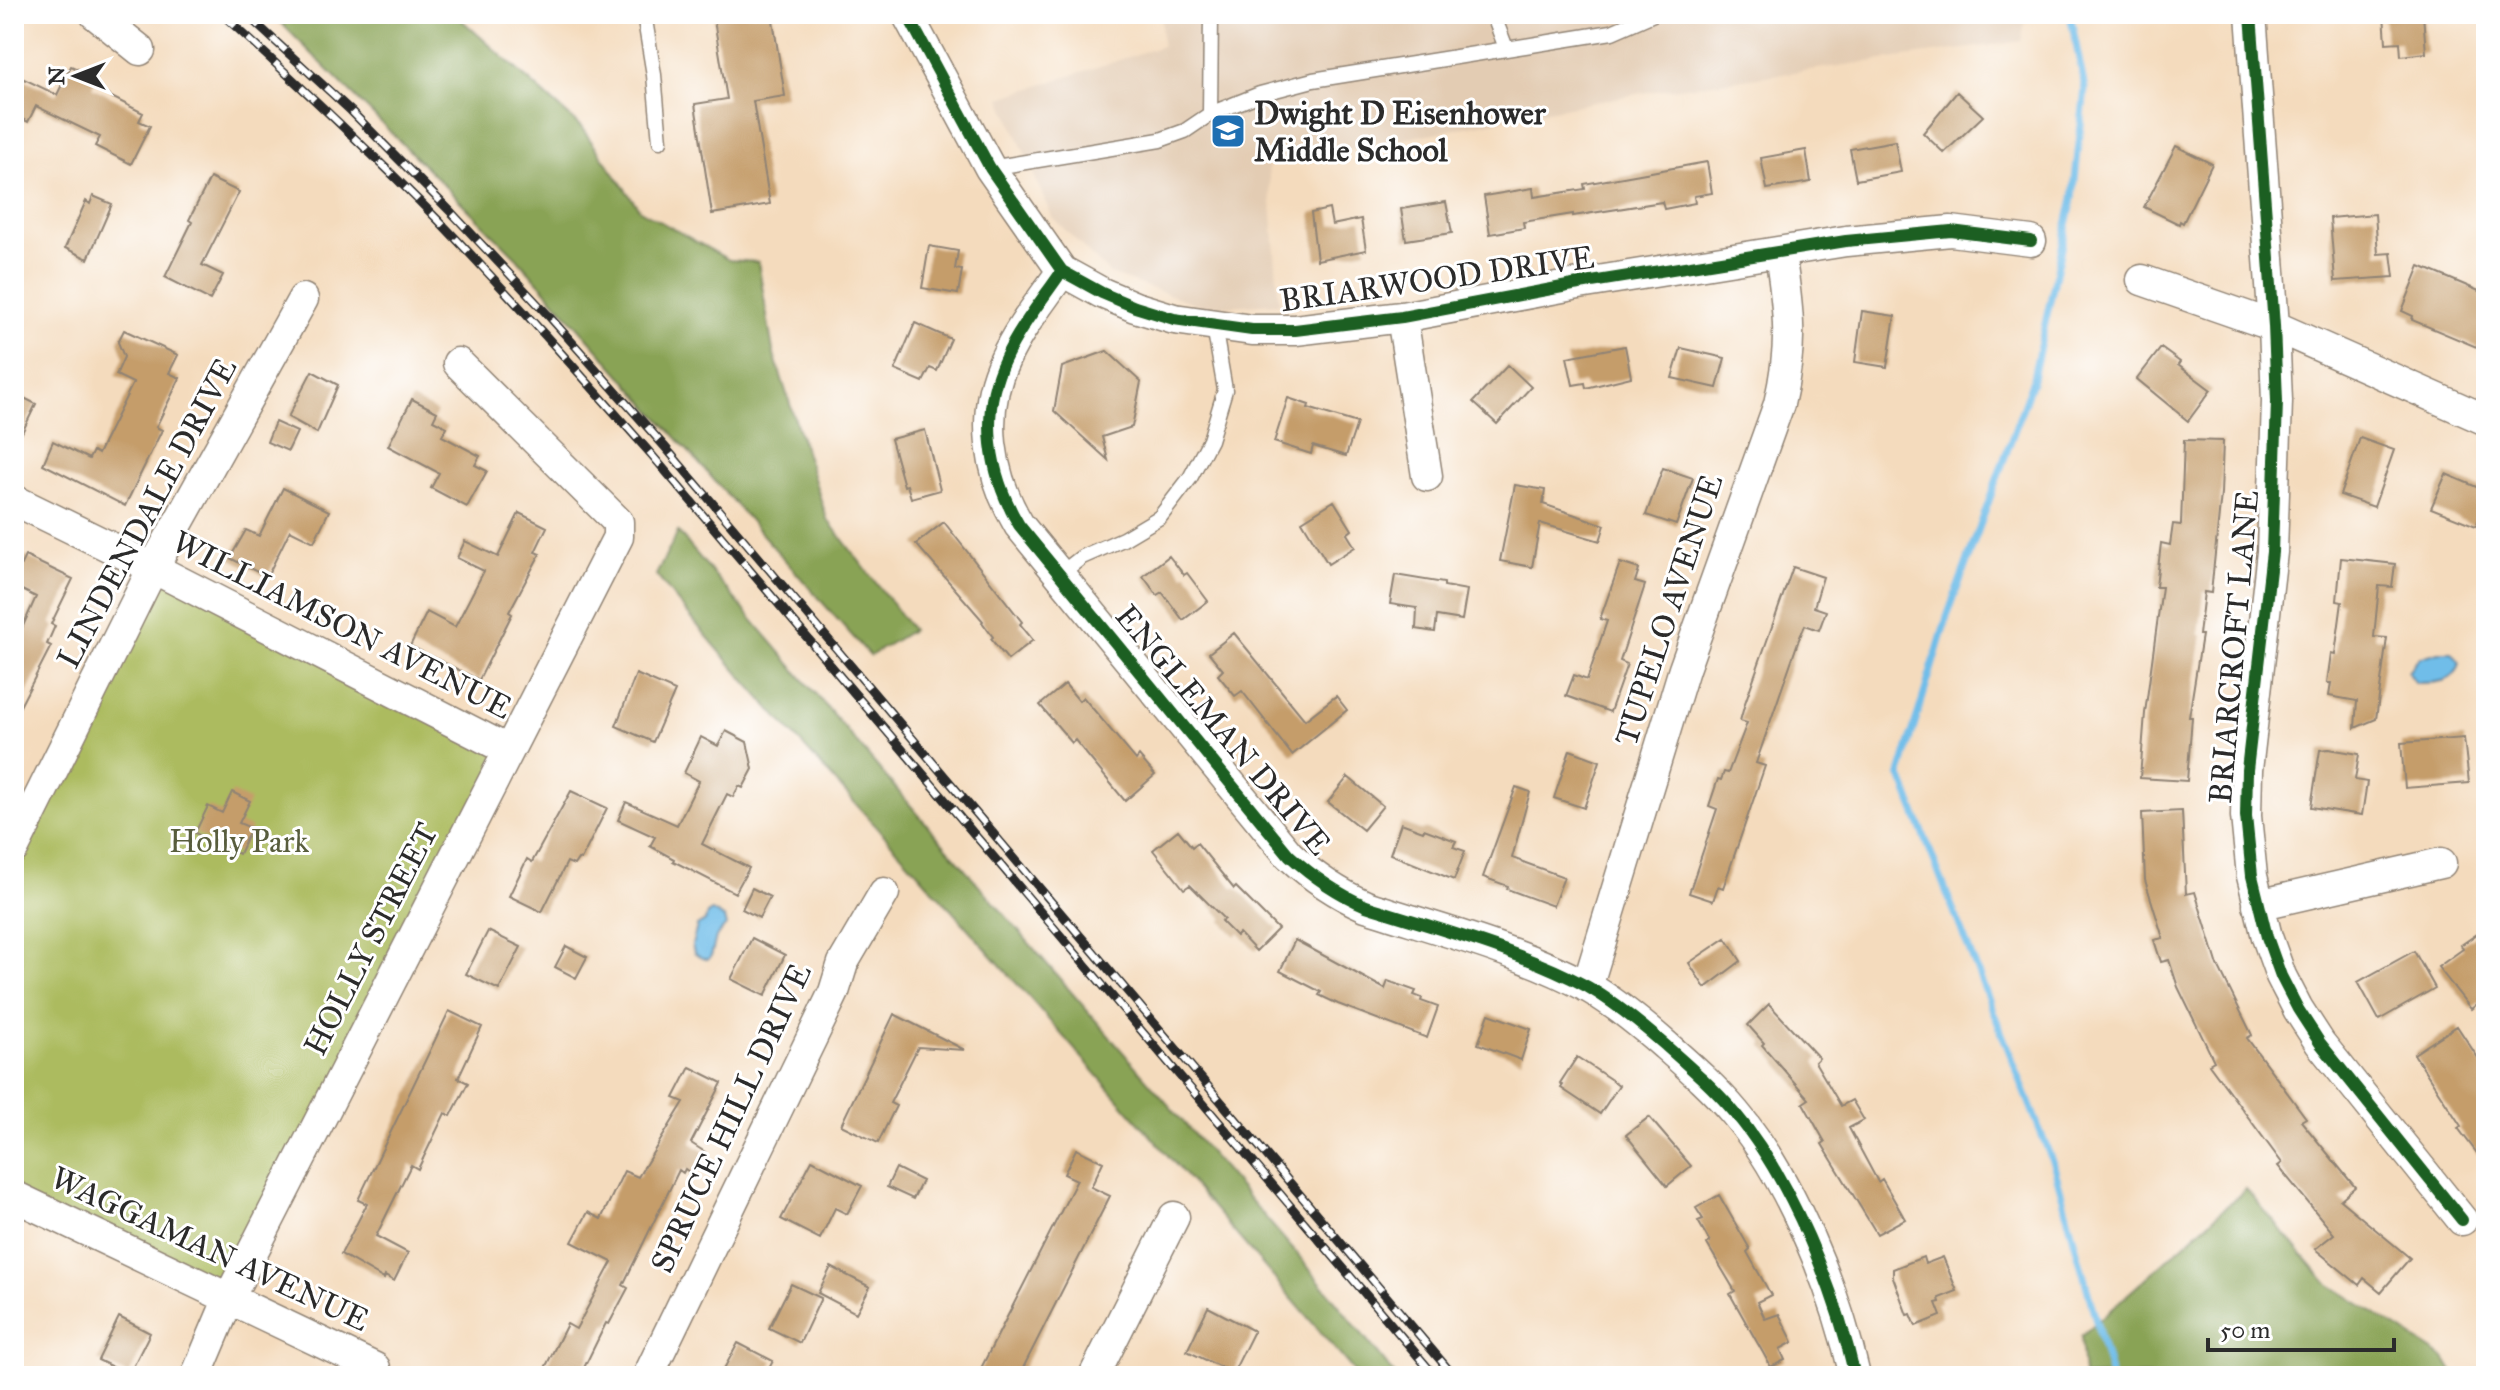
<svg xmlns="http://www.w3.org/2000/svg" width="2500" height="1390" font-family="'IM FELL Great Primer',serif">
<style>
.built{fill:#e3ccb3}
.green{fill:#acbb5e;stroke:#6c7344;stroke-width:2}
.forest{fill:#89a355;stroke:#5a6740;stroke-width:2}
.water{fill:#6fbde9;stroke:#4d748a;stroke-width:2}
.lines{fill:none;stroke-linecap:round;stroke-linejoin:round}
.stream{stroke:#6fbde9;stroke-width:7}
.building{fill:#c59d6b}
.service-casing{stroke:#908374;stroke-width:17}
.minor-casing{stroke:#908374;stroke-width:33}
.service{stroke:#fff;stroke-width:14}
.minor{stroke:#fff;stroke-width:30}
.rail-casing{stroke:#2b2b2b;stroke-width:9}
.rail{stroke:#fff;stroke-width:6;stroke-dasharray:18;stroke-linecap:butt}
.cycleway-casing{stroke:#fff;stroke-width:17}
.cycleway{stroke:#1b5e20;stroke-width:12}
.labels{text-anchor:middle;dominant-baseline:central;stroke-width:6;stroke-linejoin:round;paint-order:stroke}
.poi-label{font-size:32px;font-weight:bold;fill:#2b2b2b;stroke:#fff;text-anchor:start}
.street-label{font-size:32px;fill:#2b2b2b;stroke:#fff}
.park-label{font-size:32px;fill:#585d3d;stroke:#fff}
</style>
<rect width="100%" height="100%" fill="#fff"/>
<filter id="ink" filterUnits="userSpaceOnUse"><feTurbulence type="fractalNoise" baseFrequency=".0125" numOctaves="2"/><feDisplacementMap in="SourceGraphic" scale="16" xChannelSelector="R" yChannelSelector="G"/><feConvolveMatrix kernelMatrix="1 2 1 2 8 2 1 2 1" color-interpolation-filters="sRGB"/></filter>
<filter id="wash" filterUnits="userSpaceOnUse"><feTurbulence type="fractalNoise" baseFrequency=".006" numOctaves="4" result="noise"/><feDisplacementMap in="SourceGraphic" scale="32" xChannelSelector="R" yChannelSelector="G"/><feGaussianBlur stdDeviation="1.8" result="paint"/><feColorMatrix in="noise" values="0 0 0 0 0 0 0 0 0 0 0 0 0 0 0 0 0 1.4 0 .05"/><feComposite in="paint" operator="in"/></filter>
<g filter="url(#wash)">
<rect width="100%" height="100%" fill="#f4dbbd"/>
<path class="built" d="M1161,14H2027L2021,41L1641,93L1268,165L1279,303L1205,307L1110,274L1052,217L1001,98L1162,46Z"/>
<path class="green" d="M153,568L508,750L229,1298L14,1199V848Z"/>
<path class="forest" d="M272,14H455L581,127L640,210L729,260L758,262L773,351L827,519L912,630L870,656L516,257Z
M678,532L892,784L1303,1261L1396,1376H1358C1214,1207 1068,1040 920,875C831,776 740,679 656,575Z
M2246,1189L2327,1283L2444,1358L2455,1376H2084L2081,1336Z"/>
<path class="water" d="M2438,652H2452L2460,663C2455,684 2435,683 2416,683L2408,672L2419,658Z
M712,911L724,918L726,926C723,930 719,932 717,936C711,945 716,971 694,953L692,945L697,926L705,921L707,914Z"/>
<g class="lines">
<path class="stream" d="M2070,14L2085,89L2073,198L2032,382L1947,617L1900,774L2054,1166L2111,1376"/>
</g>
<g id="blocks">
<path class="building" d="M713,14H772L785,96L753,101L770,204L712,214L695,104L727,99Z
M2384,14H2423L2426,53L2401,56L2400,42L2386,43Z
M71,66L97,78L92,87L143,113L139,121L150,126L131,164L95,146L100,137L36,106L28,122L14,115V74L57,95Z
M1957,92L1983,116L1944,153L1923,133Z
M1895,141L1901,172L1856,180L1850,149Z
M2176,146L2212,164L2183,223L2180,221L2179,224L2144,207Z
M1806,150L1811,182L1767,189L1761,158Z
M1707,162L1712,193L1694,196L1695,203L1664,209L1662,202L1573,216V214L1523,222L1524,228L1490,234L1484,196L1533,188L1534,197L1585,189L1584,184Z
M210,178L239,192L202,265L223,275L210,300L165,277L192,222L189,220Z
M93,196L112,204L88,259L65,248L86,201L90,204Z
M1446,202L1452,233L1406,240L1401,209Z
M1329,209L1332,225L1361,219L1366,250L1317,260L1311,213Z
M2375,214L2378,254L2391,253L2394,277L2335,281L2330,218Z
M929,246L958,251L955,269L962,270L958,294L922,288Z
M2420,266L2486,294V351L2412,320L2413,316L2402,311Z
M1862,311L1895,316L1887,367L1855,362Z
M915,323L951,339L937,371L930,368L923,382L895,370Z
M124,330L178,355L169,373L180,378L156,427L162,430L125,506L43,464L53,441L89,459L93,451L98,454L133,383L116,375L124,357L118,342Z
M1625,346L1631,377L1586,388L1585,383L1573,385L1567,357Z
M1681,348L1725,358L1717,388L1672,378Z
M2161,348L2180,362L2178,365L2211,390L2188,421L2137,379Z
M1107,351L1141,382L1132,427L1102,437L1108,460L1054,411L1062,367Z
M1508,365L1531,387L1497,424L1473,402Z
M312,371L338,385L317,433L288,417Z
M14,393L36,404L14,449Z
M1288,398L1309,405L1308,408L1357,423L1346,456L1313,446L1311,454L1274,442Z
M412,399L437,412L433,420L447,427L442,436L480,456L475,465L487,471L467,507L431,488L439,473L388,446Z
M275,422L297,432L288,451L267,442Z
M925,430L940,490L911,498L907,485L904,486L891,439Z
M2360,438L2394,450L2374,507L2340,495Z
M2184,440L2223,441L2221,494L2211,593L2204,592L2199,635H2202L2189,717H2192L2187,781L2140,778L2145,713L2162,587H2156L2161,543L2170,545L2173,524L2181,525Z
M1663,468L1693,478L1676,525L1646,515Z
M2446,474L2486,491V501L2476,526L2431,508Z
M1515,485L1545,490L1543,504L1605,525L1600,541L1540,523L1532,567L1500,561Z
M283,488L329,511L314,542L290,530L267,577L230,558L246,530L259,536Z
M1334,501L1352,530L1347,534L1355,547L1328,564L1302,521Z
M519,513L547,527L535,552L540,554L509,612L512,614L479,680L410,646L427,612L455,627L484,571L457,558L465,541L498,557Z
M944,522L1022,622L1020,624L1033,640L1008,660L991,639L993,637L982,622L983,621L916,544Z
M25,556L73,579L51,624L55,626L47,644L51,646L14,718V646L36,597L14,586V579Z
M1169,556L1184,575L1187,573L1208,601L1183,620L1162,592L1157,595L1143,576Z
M2341,558L2395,564L2392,587L2379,586L2374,637L2387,638L2376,719L2355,728L2357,701L2329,696L2331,683H2327L2331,653L2335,654L2342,602L2337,601Z
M1620,563L1639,569L1635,582L1645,585L1620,661L1627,664L1610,712L1566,696L1574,675L1587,680L1607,621L1600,619Z
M1793,567L1823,577L1814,607L1826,611L1819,630L1805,625L1799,639L1756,763L1765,766L1723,888L1718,886L1713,901L1689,893L1717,809L1709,806L1718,779L1721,780L1724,772L1728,773L1747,723L1740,721L1745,703Z
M1395,575L1444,583V586L1467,590L1462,620L1437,616L1435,632L1416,629L1417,608L1390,604Z
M1234,633L1305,720L1336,696L1347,710L1292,755L1242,691L1235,696L1218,675L1223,670L1209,653Z
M636,674L675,691L653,742L616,726Z
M1065,684L1079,701L1083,697L1136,760L1139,756L1155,775L1125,801L1075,740L1072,743L1040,705Z
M726,731L747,742L753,769L743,788L739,786L733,797L727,794L702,844L749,868L735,893L673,861L674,859L650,846L655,837L618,820L626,802L677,825L699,781L684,773L701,737L718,746Z
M2464,738L2469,783L2405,788L2401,743Z
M2329,749L2359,754L2355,780L2367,782L2362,815L2311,807L2320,750Z
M1570,750L1600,761L1584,808L1554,798Z
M1348,777L1383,806L1363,830L1328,802Z
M1516,787L1530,792L1512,858L1564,877L1553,906L1507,889L1508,886L1483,877Z
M571,791L607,808L581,860L578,859L574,865L567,862L542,912L509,896L527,859L532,862Z
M232,792L250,801L239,823L251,828L239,854L195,833L208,806L222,813Z
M2182,811L2186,894L2195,892L2218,966L2252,1035L2247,1038L2306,1118L2301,1121L2355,1187L2340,1200L2410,1258L2381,1292L2364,1278L2359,1285L2315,1249L2334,1234L2278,1166L2282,1163L2209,1064L2214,1061L2178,987L2169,960L2161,962L2154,940L2163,938L2145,880L2142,813Z
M1401,823L1423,831L1424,829L1456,841L1453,847L1465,851L1454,880L1390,854Z
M1178,830L1192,847L1197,843L1234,889L1236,887L1278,929L1256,951L1239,933L1236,936L1221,921L1224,919L1190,885L1184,889L1153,850Z
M752,888L770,897L759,918L742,909Z
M2486,928V997L2471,1009L2438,967L2463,949L2461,945Z
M488,931L521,947L499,990L466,974Z
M752,938L785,955L765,996L731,979Z
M1726,938L1741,961L1705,988L1689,963Z
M1295,940L1385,989L1388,981L1416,991L1414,995L1422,998L1421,1001L1438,1007L1427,1038L1338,1004L1319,995L1321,992L1280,971Z
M566,946L587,957L576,978L555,967Z
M2414,951L2435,988L2379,1020L2358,982Z
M1769,1004L1819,1058L1815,1062L1841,1106L1852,1100L1864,1120L1849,1128L1878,1182L1882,1179L1905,1219L1877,1234L1822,1144L1825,1142L1803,1103L1809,1099L1762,1045L1764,1043L1748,1025Z
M449,1011L482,1027L458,1078L468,1083L451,1116L445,1113L418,1169L411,1165L376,1236L408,1253L394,1281L385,1276L384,1279L341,1254L367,1204L358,1200Z
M894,1014L965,1050L918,1047L890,1103L896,1106L878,1143L841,1125Z
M1489,1014L1531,1029L1521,1060L1478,1044Z
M2457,1026L2486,1070V1165L2458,1128L2461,1126L2414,1054Z
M1577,1057L1619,1085L1600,1114L1561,1088L1563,1085L1560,1083Z
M690,1067L722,1083L691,1143L705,1152L692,1174L685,1169L683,1173L679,1170L623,1285L628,1288L609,1324L606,1323L580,1376H541L567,1324L576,1329L612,1262L572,1242L588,1212L601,1219L624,1171L638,1177L684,1102L674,1098Z
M1649,1117L1691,1166L1667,1186L1626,1135Z
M1076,1149L1103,1162L1091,1187L1110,1196L1019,1376H977L1077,1180L1064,1174Z
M812,1160L862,1186L847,1214L835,1208L820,1239L781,1219Z
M896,1168L922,1181L913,1199L887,1187Z
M1719,1195L1750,1249L1747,1252L1771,1295L1757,1302L1765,1319L1779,1314L1793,1342L1780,1349L1785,1360L1771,1367L1730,1294L1735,1291L1707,1244L1710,1242L1698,1221L1703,1219L1696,1208Z
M1923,1257L1925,1264L1943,1257L1957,1291L1939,1298L1940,1302L1936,1303L1941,1316L1916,1326L1911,1314L1907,1315L1893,1277V1269Z
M831,1267L870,1287L856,1313L818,1293Z
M791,1284L821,1298L800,1343L769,1328Z
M1208,1307L1254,1331L1233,1373L1187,1351Z
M119,1317L150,1333L129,1375L98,1360Z
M738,1343L773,1361L765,1376H720Z"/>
</g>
</g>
<g filter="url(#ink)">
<use href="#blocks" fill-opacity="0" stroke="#908374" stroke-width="2"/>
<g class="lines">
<defs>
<path id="service" d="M644,14L654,75L660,141
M1493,14L1506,48
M1210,114L1260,94L1313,80L1612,32L1653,14
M990,168L1160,140L1185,131L1210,114L1211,14
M1059,575L1082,557L1123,539L1160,517L1190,478L1210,440L1225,390L1214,326"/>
<path id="minor" d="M95,14L140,50
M907,14L990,168L1062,271L1102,293L1135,307L1174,319L1252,330H1295L1402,317L1573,285L1846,241L1951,231L2031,241
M2251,14L2274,326L2277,401L2272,552L2247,770L2246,816L2252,876L2267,937L2281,976L2298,1009L2320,1043L2462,1220
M1062,271C1043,299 1019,328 1005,359C979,413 989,475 1019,525L1289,855C1313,877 1336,893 1366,906C1437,929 1522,951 1588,987C1616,1003 1641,1024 1665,1045C1690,1067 1714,1088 1735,1113C1791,1179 1836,1292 1855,1376
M2142,280L2274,326L2486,420
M1402,317L1427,476
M14,500L153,568L508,750
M14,848L153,568L303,299
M2258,905L2441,863
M1587,987L1684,669L1779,404C1793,344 1789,313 1780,253
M14,1196L375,1368
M196,1376L229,1298L618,537V522L458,363
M648,1376L834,992L843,963L884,893
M1094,1376L1174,1217"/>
</defs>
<use href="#service" class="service-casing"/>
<use href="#minor" class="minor-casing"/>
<use href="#service" class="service"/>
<use href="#minor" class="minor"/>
<defs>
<path id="rail" d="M222,14C295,81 368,149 438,220C511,296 581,375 651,454L1435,1376
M246,14L351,111L452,213L547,314L665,447L1454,1376"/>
</defs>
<use href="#rail" class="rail-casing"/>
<use href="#rail" class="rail"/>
<defs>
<path id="cycleway" d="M907,14L990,168L1062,271L1102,293L1135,307L1174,319L1252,330H1295L1402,317L1573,285L1846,241L1951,231L2031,241
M2251,14L2274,326L2277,401L2272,552L2247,770L2246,816L2252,876L2267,937L2281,976L2298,1009L2320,1043L2462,1220
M1062,271C1043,299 1019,328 1005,359C979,413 989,475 1019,525L1289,855C1313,877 1336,893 1366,906C1437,929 1522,951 1588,987C1616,1003 1641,1024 1665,1045C1690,1067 1714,1088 1735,1113C1791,1179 1836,1292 1855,1376"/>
</defs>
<use href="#cycleway" class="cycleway-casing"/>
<use href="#cycleway" class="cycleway"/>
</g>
</g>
<defs>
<symbol id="school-square" viewBox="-11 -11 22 22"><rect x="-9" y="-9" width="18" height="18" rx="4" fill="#1f6fb2" stroke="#fff"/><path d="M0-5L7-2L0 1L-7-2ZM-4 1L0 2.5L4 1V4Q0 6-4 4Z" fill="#fff"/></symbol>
</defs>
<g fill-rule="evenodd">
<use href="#school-square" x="1208" y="111" width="40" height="40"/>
</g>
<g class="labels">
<g class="poi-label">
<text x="1254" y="113">Dwight D Eisenhower<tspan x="1254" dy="37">Middle School</tspan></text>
</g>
<g class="street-label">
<text transform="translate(1437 279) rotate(-8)">BRIARWOOD DRIVE</text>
<text transform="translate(147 513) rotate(-62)">LINDENDALE DRIVE</text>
<text transform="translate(1669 610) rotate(-72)">TUPELO AVENUE</text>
<text transform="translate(342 625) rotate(27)">WILLIAMSON AVENUE</text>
<text transform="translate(2234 647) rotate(-85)">BRIARCROFT LANE</text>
<text transform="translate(1223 730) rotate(50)">ENGLEMAN DRIVE</text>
<text transform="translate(371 939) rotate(-63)">HOLLY STREET</text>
<text transform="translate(731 1118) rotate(-65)">SPRUCE HILL DRIVE</text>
<text transform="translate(210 1249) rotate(25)">WAGGAMAN AVENUE</text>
</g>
<g class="park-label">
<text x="239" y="841">Holly Park</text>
</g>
</g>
<rect width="2500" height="1390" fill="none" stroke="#fff" stroke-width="48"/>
<g transform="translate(76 76) rotate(270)" stroke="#ffffff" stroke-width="6" paint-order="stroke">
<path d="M0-6L14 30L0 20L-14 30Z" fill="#2b2b2b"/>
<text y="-12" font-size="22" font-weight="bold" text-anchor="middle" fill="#2b2b2b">N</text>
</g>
<path d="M2208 1338v12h186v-12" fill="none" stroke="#2b2b2b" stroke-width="4"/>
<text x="2220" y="1338" font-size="24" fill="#2b2b2b" stroke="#ffffff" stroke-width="6" paint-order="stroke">50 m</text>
</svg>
